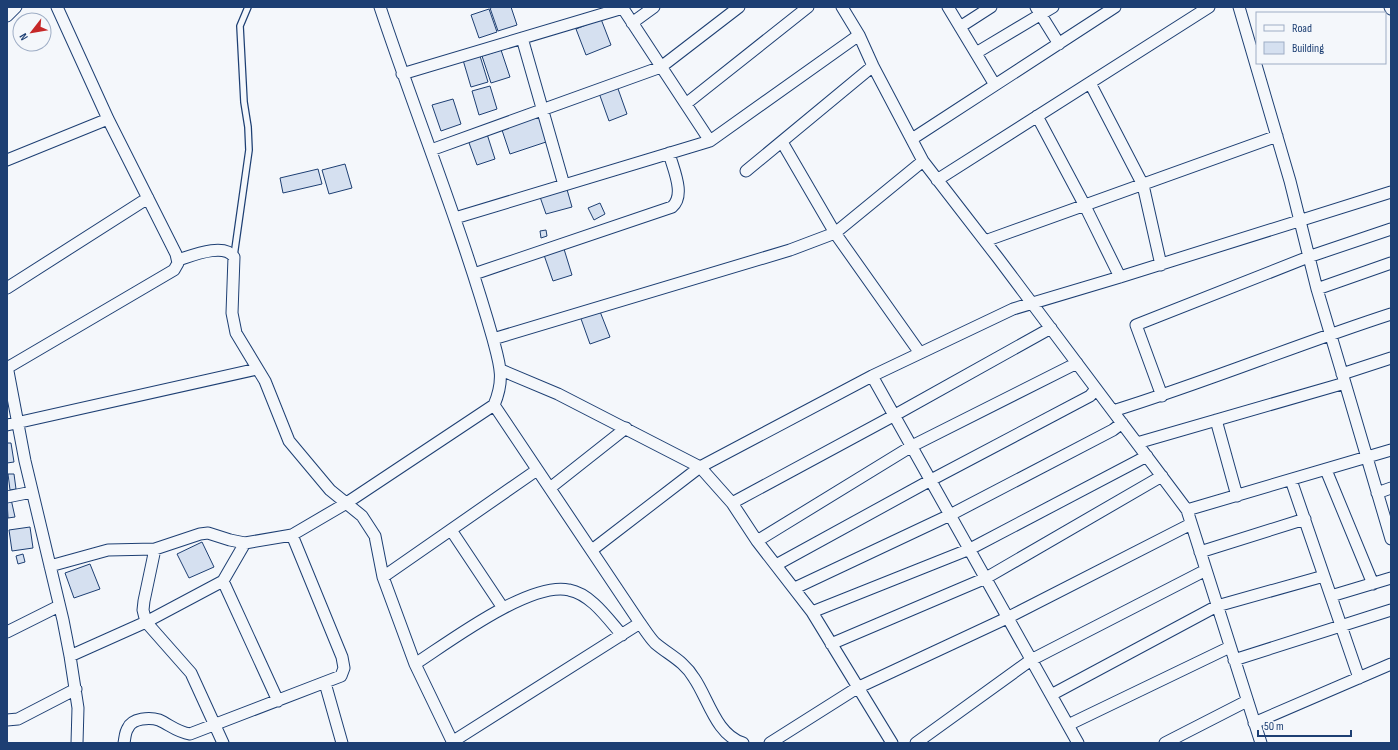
<svg xmlns="http://www.w3.org/2000/svg" width="1398" height="750" font-family="'Sofia Sans Condensed',sans-serif">
<style>
.building{fill:#d5e0f0;stroke:#1d3f73}
.lines{fill:none;stroke-linecap:round;stroke-linejoin:round}
.service-casing{stroke:#1d3f73;stroke-width:8}
.minor-casing{stroke:#1d3f73;stroke-width:13}
.service{stroke:#f4f7fb;stroke-width:5.5}
.minor{stroke:#f4f7fb;stroke-width:11}
</style>
<rect width="100%" height="100%" fill="#f4f7fb"/>
<path class="building" d="M494,7H511L517,25L498,31L490,8Z
M489,9L497,32L479,38L471,15Z
M601,19L611,45L586,55L576,29Z
M501,50L510,77L491,83L482,56Z
M480,56L488,82L471,87L463,60Z
M490,86L497,109L479,115L472,91Z
M617,86L627,114L609,121L599,93Z
M453,99L461,124L441,131L432,105Z
M540,113L549,141L510,154L501,127Z
M487,134L495,159L477,165L468,140Z
M345,164L352,188L329,194L322,170Z
M318,169L322,184L283,193L280,178Z
M566,186L572,207L546,214L539,194Z
M600,203L605,214L594,220L588,208Z
M546,230L547,236L541,238L540,231Z
M564,249L572,275L553,281L544,255Z
M599,309L610,337L590,344L580,316Z
M7,443H11L14,462L7,463Z
M8,474H14L16,489L10,490Z
M11,499L15,517L8,518L7,500Z
M30,527L33,548L12,551L9,530Z
M202,542L214,567L189,578L177,554Z
M23,554L25,562L18,564L16,556Z
M90,564L100,589L74,598L65,573Z"/>
<g class="lines">
<defs>
<path id="service" d="M234,256L249,150L248,127L244,102L240,26L248,7"/>
<path id="minor" d="M380,7C417,118 461,226 493,339L790,250L835,233L923,161
M842,7L859,35L873,66L923,161L998,258L1187,510L1261,743
M948,7L995,85
M1036,7L1059,44
M1390,7L1391,9
M7,16L16,7
M632,23L654,7
M960,27L991,7
M522,38L564,185
M976,53L1053,7
M402,74L623,8
M1090,83L1143,185L1161,265
M687,103L808,7
M1037,116L1085,206L1120,277
M912,139L1115,7
M710,141L859,35
M782,142L835,233L920,353
M431,150L661,67L739,7
M7,160L108,119
M746,171L873,66
M937,180L1209,7
M455,218L710,141L622,7
M985,241L1277,136
M178,260C191,256 224,242 234,257L232,313L236,333L265,381L289,441L330,490L362,516L375,536L383,577L415,664L453,743
M474,274L672,207C686,195 673,169 669,153
M7,288L148,198
M1317,289L1391,263
M7,366L25,461L63,620L70,656L78,708L77,743
M7,368L174,270L178,263L176,254L108,119L57,7
M501,370L558,394L700,467L592,550
M1342,374L1391,358
M872,376L1078,743
M1345,383L1391,539
M1162,396L1136,325L1311,256L1391,229
M494,405L640,623C645,630 650,638 655,643C669,655 684,661 694,678C708,698 716,735 743,743
M1113,411C1207,382 1298,344 1391,314
M1216,420L1237,496
M7,425L257,369
M1137,443L1345,383L1317,289L1290,181L1239,7
M1326,470L1373,584
M1291,480L1359,678
M550,488L626,428
M1377,493L1391,488
M7,497L32,492
M732,503L895,415L1051,328
M1187,510L1391,450
M451,530L503,608
M757,541L912,446L1077,363
M155,549L144,601L143,610L146,622L191,673L223,743
M1200,552L1305,519
M776,565L931,480L1090,396L1096,389
M50,566L108,550L155,549L200,534L208,533L230,540L245,543L292,535L345,504L494,405C505,379 500,365 493,339
M383,577L537,470
M223,581L278,701
M795,588L950,515L1113,430L1122,423
M1331,596L1391,578
M812,612L970,549L1147,456
M7,632L59,606
M831,644L986,578L1162,476
M70,656L146,622L223,581L245,543
M1234,660L1391,610
M415,664C449,642 530,581 569,590C591,594 608,619 622,635
M325,683L342,743
M1051,695L1217,606L1324,576
M7,720L18,719L76,689
M1254,723L1391,664
M1068,725L1230,647
M452,742L640,623
M124,743C125,738 125,732 128,728C132,718 150,717 159,720C170,725 177,732 190,734L341,676L344,668L342,657L292,535
M770,743L857,688L1007,618L1191,524
M892,743L812,612L757,541L732,503L700,467L872,376L1013,309L1120,277L1391,192
M916,743L1031,660L1206,570
M1165,743L1247,701"/>
</defs>
<use href="#service" class="service-casing"/>
<use href="#minor" class="minor-casing"/>
<use href="#service" class="service"/>
<use href="#minor" class="minor"/>
</g>
<rect width="1398" height="750" fill="none" stroke="#1d3f73" stroke-width="16"/>
<rect x="1256" y="12" width="130" height="52" fill="#f4f7fb" stroke="#9eadc5"/>
<rect x="1264" y="25" width="20" height="6" fill="#f4f7fb" stroke="#9eadc5"/>
<text x="1292" y="32" font-size="12" fill="#1d3f73">Road</text>
<rect x="1264" y="42" width="20" height="12" fill="#d5e0f0" stroke="#9eadc5"/>
<text x="1292" y="52" font-size="12" fill="#1d3f73">Building</text>
<g transform="translate(32 32) rotate(239)"><circle r="19" fill="#f4f7fb" stroke="#9eadc5"/>
<path d="M0-3L7 15L0 10L-7 15Z" fill="#c62828"/>
<text y="-6" font-size="11" font-weight="bold" text-anchor="middle" fill="#1d3f73">N</text>
</g>
<path d="M1258 730v6h93v-6" fill="none" stroke="#1d3f73" stroke-width="2"/>
<text x="1264" y="730" font-size="12" fill="#1d3f73" stroke="#f4f7fb" stroke-width="3" paint-order="stroke">50 m</text>
</svg>
